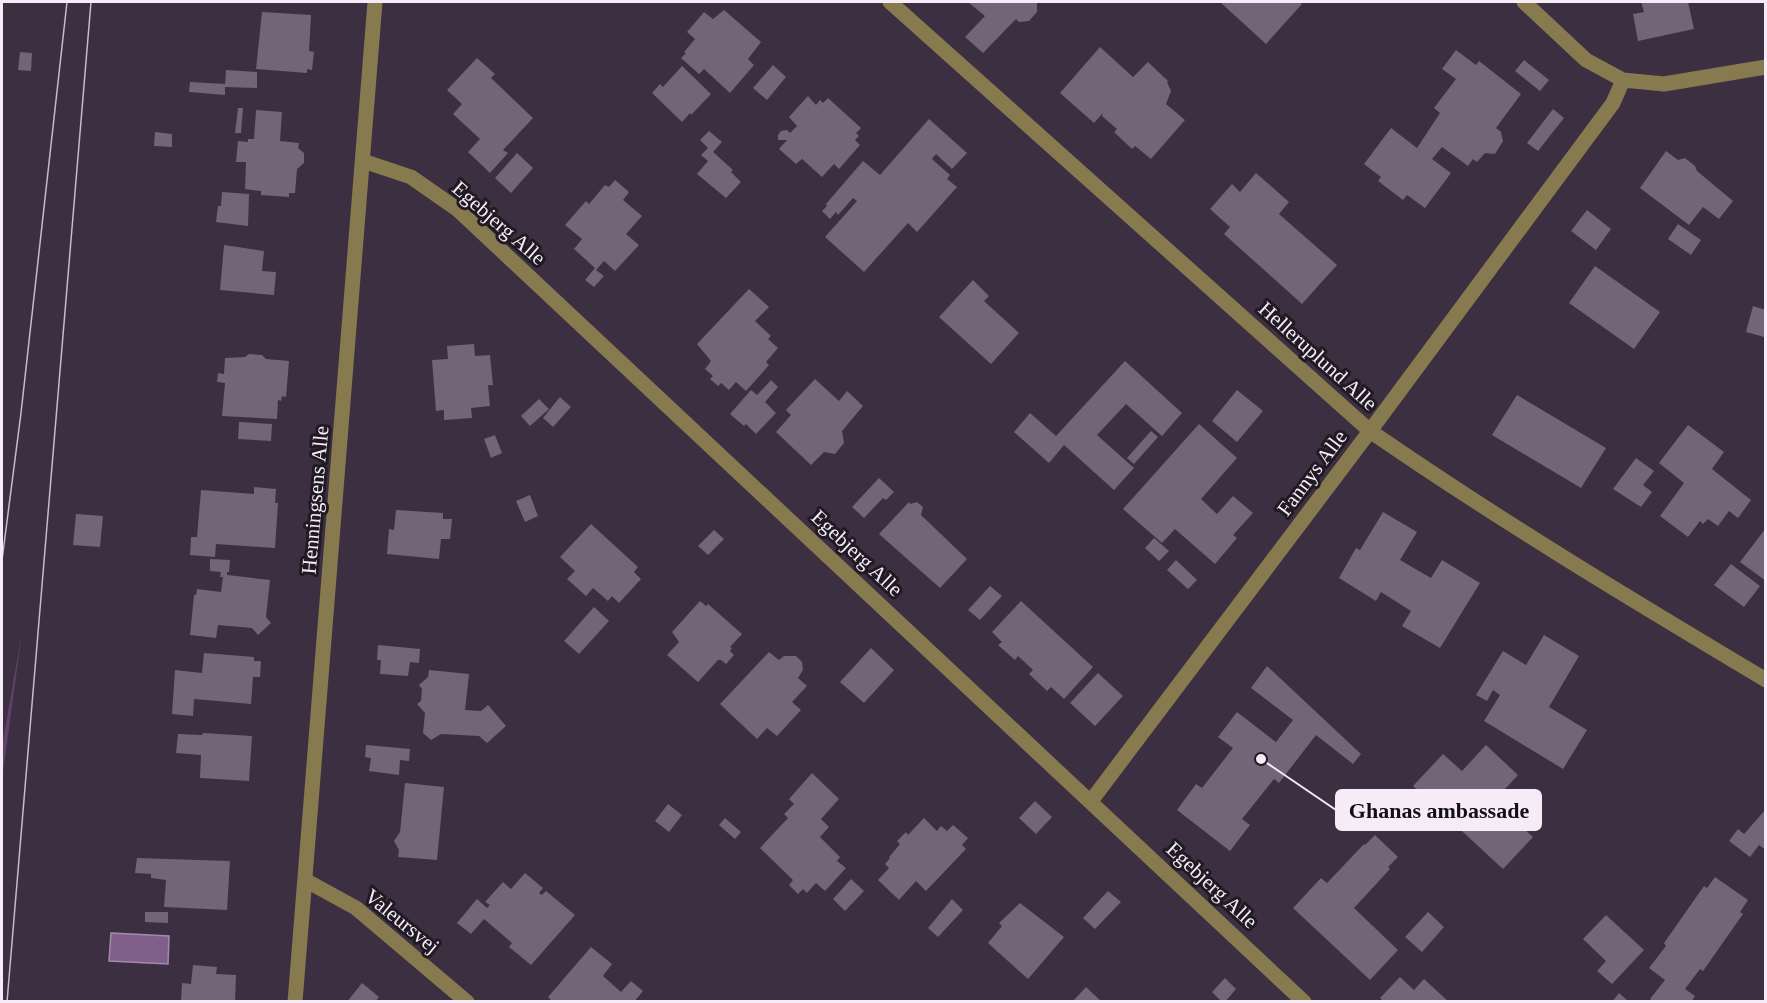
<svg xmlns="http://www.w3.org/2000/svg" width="1767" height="1003" font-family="Georgia,serif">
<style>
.green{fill:#5f4069}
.water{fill:#80608b;stroke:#a38aac;stroke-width:1.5}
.building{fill:#736478}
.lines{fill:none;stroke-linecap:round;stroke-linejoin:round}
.minor{stroke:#877a4f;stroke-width:15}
.tram{stroke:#c6bcca;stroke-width:1.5}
.labels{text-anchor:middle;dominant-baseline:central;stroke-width:6;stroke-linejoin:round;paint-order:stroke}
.street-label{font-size:21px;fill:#f5ecf8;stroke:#201a22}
.leader{fill:none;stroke:#f5ecf8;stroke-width:2}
.callout-dot{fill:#f5ecf8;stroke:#201a22;stroke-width:2}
.callout{fill:#f5ecf8;stroke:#f5ecf8;stroke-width:2}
.callout-label{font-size:22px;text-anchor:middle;font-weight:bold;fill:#111}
</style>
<rect width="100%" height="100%" fill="#3c2f41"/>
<path class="green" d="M22,632L2,780V746Z"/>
<path class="water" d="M111,933L169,936L168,964L109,961Z"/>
<path class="building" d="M968,2H1037V12L1029,21L1019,22L1016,19L983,53L965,37L985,16Z
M1220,2H1299L1302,4L1266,44Z
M1641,2H1688L1694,29L1638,41L1633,14L1644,12Z
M724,10L761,42L748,59L754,65L730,93L704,69L699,74L681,58L686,53L684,52L695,39L687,32L704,12L713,19Z
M262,12L311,15L309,51L314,52L312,70L307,69V73L256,69Z
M1100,47L1133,77L1148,62L1168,81L1167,82L1171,91L1166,104L1185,120L1151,159L1135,146L1132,149L1114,132L1117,129L1102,116L1103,113L1094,123L1060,93Z
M1456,50L1476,65L1479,61L1521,94L1496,128L1501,132L1503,141L1495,154L1485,153L1477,162L1473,159L1468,166L1442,147L1432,159L1451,173L1425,208L1407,195L1403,200L1378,181L1381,177L1364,164L1391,128L1417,148L1440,113L1434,108L1456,79L1442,69Z
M20,52L32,53L31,71L18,70Z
M477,58L495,74L491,78L533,118L503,150L508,153L490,173L468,152L480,139L453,114L462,104L447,90Z
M1524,60L1549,80L1540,91L1515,71Z
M773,65L786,77L767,100L753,88Z
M682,66L711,94L691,115L690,113L682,122L652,93L660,84L663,87Z
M226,70L257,72V88L225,87V95L189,92L190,82L225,84Z
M808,96L816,105L820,100L823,103L828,98L861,128L856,133L859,136L855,140L860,145L839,169L834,164L822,177L802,159L796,164L779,149L787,140H778V135L781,131L787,130L790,133L797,126L789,117Z
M238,108H243L241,133H235Z
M1553,109L1564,118L1538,151L1527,143Z
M256,110L282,112L280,141L299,143L298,148L304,153V163L297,169L295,193H289V197L261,195V191L245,189L246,162H236L238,141L248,142V139H254Z
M929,119L967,153L952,169L936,154L932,159L950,175L947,179L957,187L917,232L908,223L864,272L825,237L857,201L853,198L838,215L836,212L830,219L822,211L827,206L826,204L863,161L880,175Z
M709,131L722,142L713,152L733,170L731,172L741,182L726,198L697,174L708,161L701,155L708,148L700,140Z
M155,132L172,134V147L154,146Z
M1666,151L1678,160L1685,158L1695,166L1697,171L1733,201L1719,219L1703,207L1689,225L1640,188Z
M517,153L533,168L511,193L495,178Z
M1256,173L1289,202L1279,214L1337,265L1302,304L1224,234L1230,227L1210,209L1232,184L1240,192Z
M615,180L629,192L623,200L642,216L626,234L639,245L615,271L604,261L596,270L604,276L594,287L585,280L595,268L574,249L582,239L565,225L586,201L589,204L605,185L609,187Z
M222,192L249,194L248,226L216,222L218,206H221Z
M1587,210L1611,229L1596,250L1571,231Z
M1678,224L1701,240L1691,255L1668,239Z
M224,245L264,251L262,271L276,272L274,295L220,290Z
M1595,266L1660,312L1634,349L1569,303Z
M973,280L989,296L984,301L1019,333L991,364L939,317Z
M749,289L769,307L755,321L771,336L768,339L778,348L766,362L769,365L746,391L736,382L729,390L721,383L718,386L710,379L713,376L705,369L711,361L697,344Z
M1753,306L1766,310L1764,337L1746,332Z
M474,344L475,356L490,355L493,385H488L490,406L471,408L472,418L444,420V410L436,411L432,360L448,359L447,346Z
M249,354L262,355L266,359L289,361L286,397L282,396L281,401L278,400L277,419L222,416L225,383L217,382L218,373L224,374L225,358L245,357Z
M1125,361L1182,413L1162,436L1126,404L1097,435L1134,468L1114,490L1064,445L1049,463L1014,432L1030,413L1056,436Z
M815,379L839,401L847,391L863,406L842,431L844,443L835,454L824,452L811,465L776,432L791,415L786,410Z
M771,380L778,387L765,402L776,413L756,434L746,424L744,426L730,414L751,390L757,395Z
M1237,390L1263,411L1237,442L1212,421Z
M1517,395L1606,448L1581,488L1492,435Z
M560,397L571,407L553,427L543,418Z
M539,399L549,409L530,426L521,416Z
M239,422L272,424L271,441L238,439Z
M1199,424L1237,458L1201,499L1217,514L1233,496L1253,513L1233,535L1237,538L1215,564L1175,529L1162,543L1123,509Z
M1688,425L1724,452L1712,469L1751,500L1738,518L1729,511L1718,526L1708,519L1703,524L1700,521L1688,537L1660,516L1684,483L1659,463Z
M1151,431L1158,437L1134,464L1127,458Z
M495,435L502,453L491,458L484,439Z
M1636,458L1654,471L1643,485L1652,492L1641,507L1613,489Z
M879,478L894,492L886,500L883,498L864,518L852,507Z
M254,487L276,489L275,503H278L275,548L216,544L215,557L190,555L191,537H197L201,490L254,494Z
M530,495L538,516L525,522L516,501Z
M909,502L910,504L917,502L923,507L921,515L967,559L940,588L879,534Z
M396,510L443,513V519H452L450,539H441L439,559L387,554L389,529L394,530Z
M1383,512L1417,532L1400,560L1431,578L1442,560L1480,583L1440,648L1402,626L1411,611L1381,592L1376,601L1339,578L1356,548L1360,550Z
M76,514L103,516L100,547L73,545Z
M591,524L638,567L634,572L641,579L619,603L612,596L608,601L593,588L586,596L567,579L575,571L560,557Z
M1766,528V581L1740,562Z
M714,530L724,539L708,555L698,546Z
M1154,538L1169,551L1159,561L1145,548Z
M210,559L230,560L229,572H227V575L270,580L266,617L271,623L258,635L252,628L218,625L216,638L190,635L194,595H196L197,589L221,592L223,577H220L221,572L210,571Z
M1176,560L1197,580L1188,589L1167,570Z
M1731,564L1760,586L1744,607L1714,585Z
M990,586L1002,596L980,620L968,610Z
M700,601L706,606L708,604L742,634L730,647L732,648L730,651L734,655L726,664L721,660H718L698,682L667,655L679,642L672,632Z
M1021,601L1093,667L1064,699L1051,687L1047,691L1029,674L1033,670L1018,656L1015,660L998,645L1002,642L992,632Z
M594,607L609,621L579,654L564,641Z
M1544,635L1579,656L1549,707L1587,730L1563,769L1484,721L1500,695L1493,690L1487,701L1476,695L1503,651L1526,665Z
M378,645L420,649L419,663L410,662L408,676L380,674L381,660H377Z
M871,648L894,670L864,703L840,682Z
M769,652L779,660L784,656H796L802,662L803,670L798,678L807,686L792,702L801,710L777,736L767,728L757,739L720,704Z
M204,653L254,657V661H261L260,677H253L251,704L194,699L193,716L172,714L175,670L202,673Z
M1267,666L1361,754L1353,764L1316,735L1279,783L1274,779L1242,819L1250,825L1230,851L1177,810L1196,784L1202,788L1233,748L1218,737L1237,712L1276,742L1293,720L1251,688Z
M429,670L469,674L465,710L481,711L488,705L506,726L487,743L479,736L441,734L431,740L423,733L425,713L417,704L421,701L422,689L419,685L428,677Z
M1098,673L1123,696L1095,726L1070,703Z
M203,733L252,736L249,781L200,778L201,755L176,753L178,734L202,735Z
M366,745L410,749L409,761L400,760L399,775L369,771L371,758L365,757Z
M1486,745L1518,775L1494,801L1533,837L1503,869L1413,786L1443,754L1462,771Z
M812,773L839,799L821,819L829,827L820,837L840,857L837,861L846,868L825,891L816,883L807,893L803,889L798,894L789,885L793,880L760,848L788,818L784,814L794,804L789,799Z
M405,783L444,787L437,860L398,857L399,850L394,841L400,832Z
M1035,801L1052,817L1036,834L1019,818Z
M668,804L682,815L669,832L655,821Z
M1766,809V850L1759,845L1750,857L1729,841L1738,829L1744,834Z
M725,818L741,832L735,839L719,825Z
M924,818L937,831L941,826L947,831L953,825L968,838L962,845L966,849L926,891L916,881L899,900L878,880L889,868L885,864L890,858L889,857L900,844L897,841L906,832L908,835Z
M1375,835L1398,857L1388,867L1390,869L1354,908L1398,950L1370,980L1293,908L1321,878L1327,883L1364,844L1365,845Z
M137,858L230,861L227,910L164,907L166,880L151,878V874L135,873Z
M525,873L543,888L539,893L542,895L546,891L575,915L531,965L509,947L512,943L484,919L471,934L457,923L477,899L487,908L490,905L485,902L503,882L511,889Z
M1715,877L1748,900L1740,912L1743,914L1703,971L1700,969L1685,989L1695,996L1691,1002H1653L1650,999L1665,980L1649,968L1666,946L1664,943L1704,886L1707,888Z
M851,879L864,891L845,911L833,899Z
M1108,891L1121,902L1095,929L1083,918Z
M952,899L963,910L938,937L928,928Z
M1020,903L1064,937L1028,979L988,943L1002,926L999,923Z
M145,912H168V923L145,922Z
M1428,912L1444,927L1422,952L1405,937Z
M1606,915L1644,950L1612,984L1597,971L1606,961L1583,939Z
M591,947L612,964L603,976L621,992L631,981L643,991L634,1002H553L548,997Z
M193,965L217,967L216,974L236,975L235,1002H181L182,983L191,984Z
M1400,977L1414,990L1424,979L1449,1002H1384L1380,998Z
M1225,978L1236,989L1225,1002H1222L1212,992Z
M362,983L379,997L375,1002H347Z
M1086,987L1102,1002H1072Z
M1619,993L1629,1002H1612Z"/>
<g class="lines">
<path class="minor" d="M890,2L1370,431C1499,520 1632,600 1766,680
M1524,2L1586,60L1623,80L1664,84L1766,67
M363,161L411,177L457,209L1304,1002
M1091,801L1370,431L1613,103L1623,80
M305,880L356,908L467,1002
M295,1002L375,2"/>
<path class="tram" d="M2,560L21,413L67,2
M7,1002L91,2"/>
</g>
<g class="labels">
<g class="street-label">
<text transform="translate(499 223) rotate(41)">Egebjerg Alle</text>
<text transform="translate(1318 356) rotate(42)">Helleruplund Alle</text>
<text transform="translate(1312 473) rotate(-53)">Fannys Alle</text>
<text transform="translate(315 500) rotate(-85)">Henningsens Alle</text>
<text transform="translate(857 553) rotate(43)">Egebjerg Alle</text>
<text transform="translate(1212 885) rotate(43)">Egebjerg Alle</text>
<text transform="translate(402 921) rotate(39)">Valeursvej</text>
</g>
</g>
<path class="leader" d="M1261 759L1336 810"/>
<circle class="callout-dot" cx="1261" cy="759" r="6"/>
<rect class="callout" x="1336" y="790" width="205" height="40" rx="6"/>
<g class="callout-label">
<text x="1439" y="818">Ghanas ambassade</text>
</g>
<rect width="1767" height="1003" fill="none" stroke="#f5ecf8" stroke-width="6"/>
</svg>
